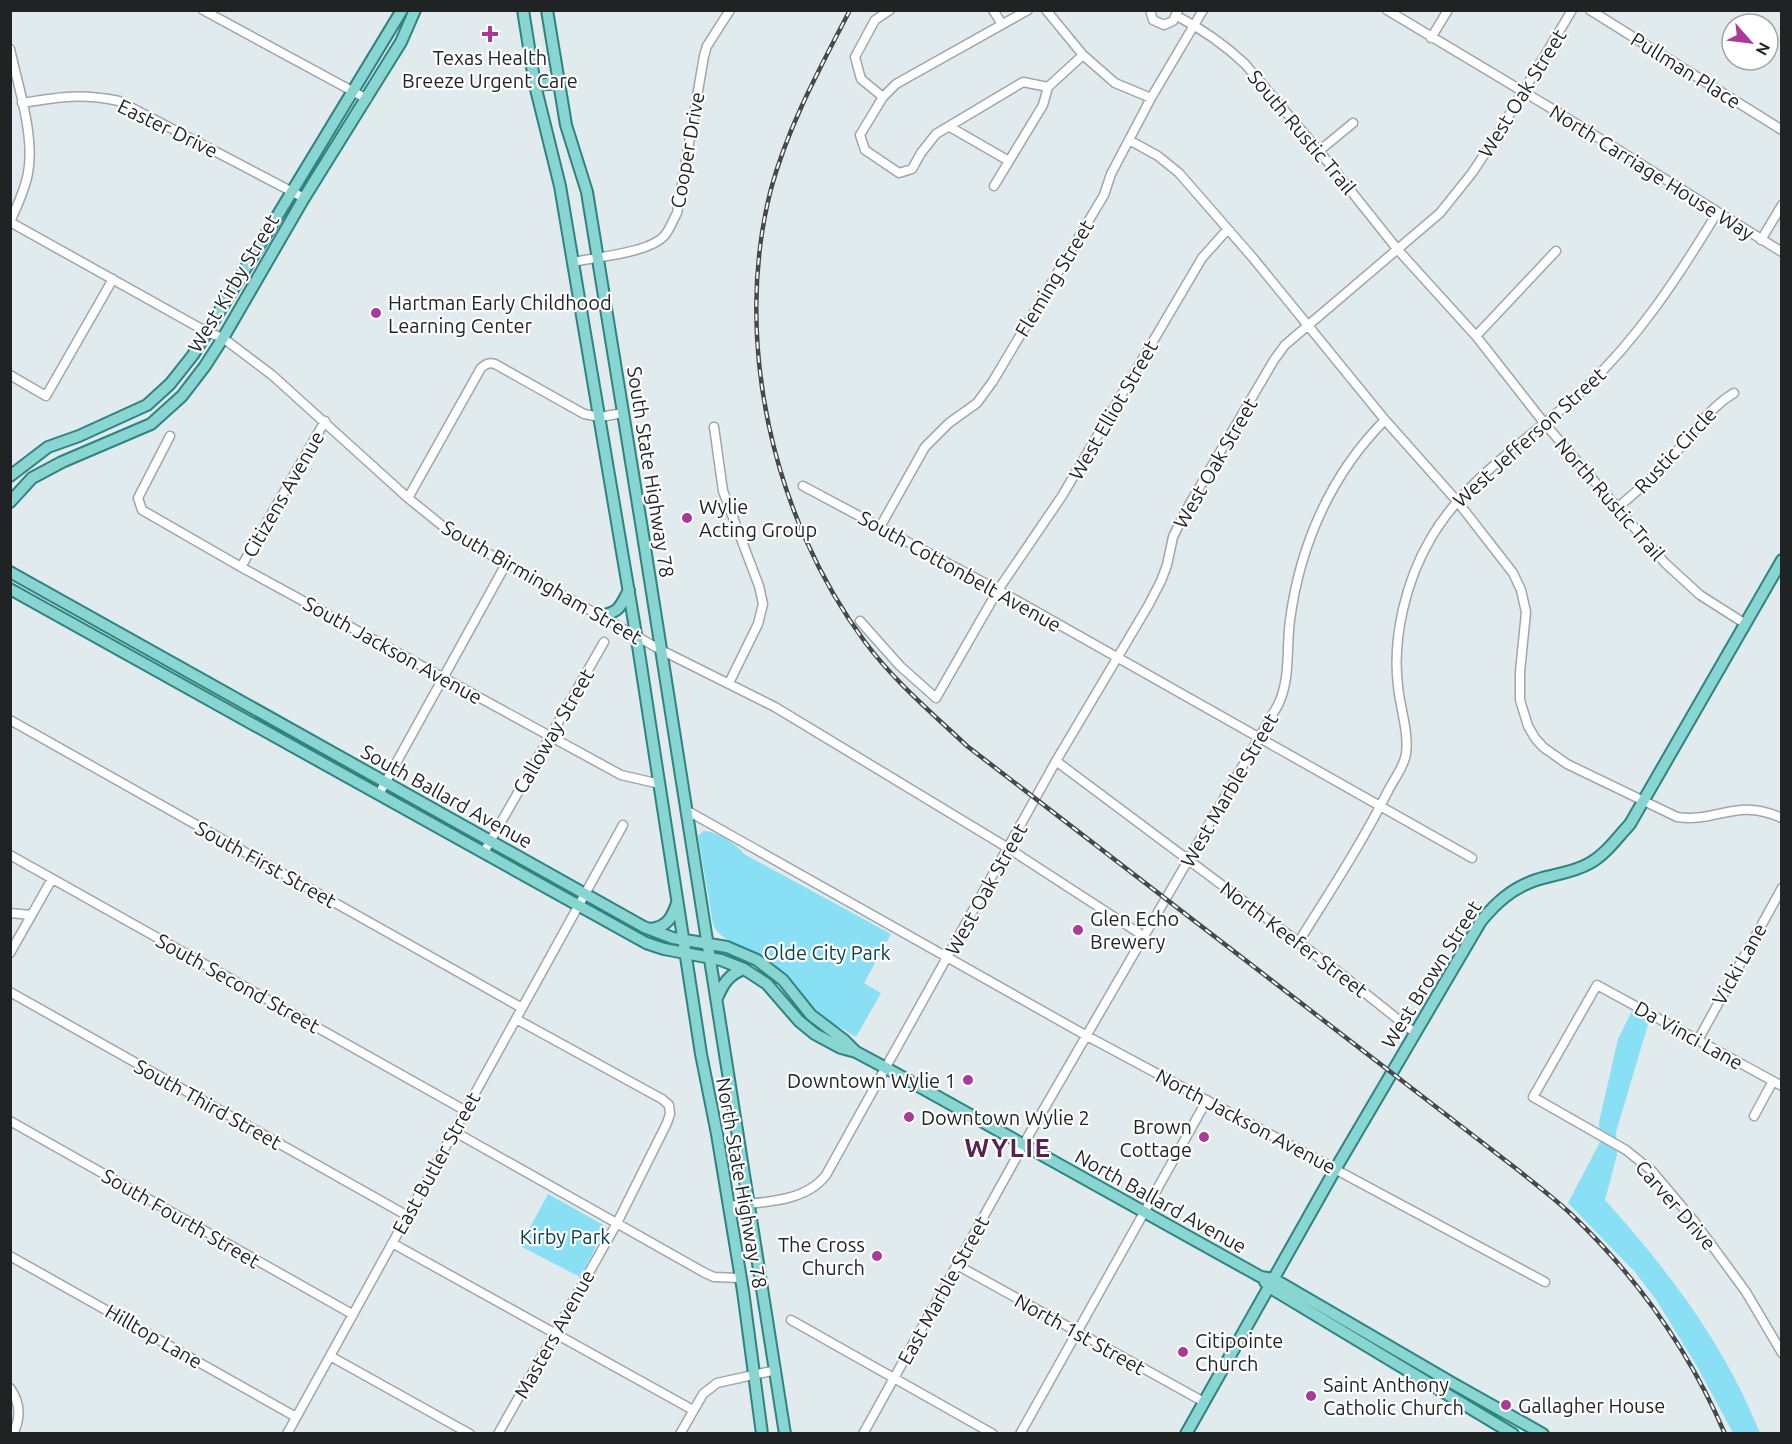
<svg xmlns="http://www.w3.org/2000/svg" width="1792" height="1444" font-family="Ubuntu,sans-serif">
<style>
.green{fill:#89dff4}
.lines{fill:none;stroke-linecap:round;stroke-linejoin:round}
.minor-casing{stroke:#9ea7a9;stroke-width:11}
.major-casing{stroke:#2f8481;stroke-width:14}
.minor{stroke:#fff;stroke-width:8}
.major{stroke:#88d5d2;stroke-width:10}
.rail-casing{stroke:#444949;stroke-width:4.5}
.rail{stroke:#fff;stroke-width:2;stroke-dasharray:7;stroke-linecap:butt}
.poi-dot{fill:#a93a98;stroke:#fff;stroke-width:2}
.labels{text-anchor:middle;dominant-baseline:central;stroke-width:4.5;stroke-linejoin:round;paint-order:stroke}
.poi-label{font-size:20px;fill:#1f2323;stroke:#fff;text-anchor:start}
.street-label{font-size:20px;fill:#1f2323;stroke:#fff}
.park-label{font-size:20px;fill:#09424d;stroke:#fff}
.district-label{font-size:26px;font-weight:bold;letter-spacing:1.5px;fill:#582350;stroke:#fff}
</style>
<rect width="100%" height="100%" fill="#e1eaed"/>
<path class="green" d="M703,831C717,831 736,844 744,854L891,934L864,983L881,993L856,1037C842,1028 825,1021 814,1009C797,992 787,972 766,958C749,946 721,944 713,924L698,836Z
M1633,1009L1650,1018L1616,1132L1617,1155L1605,1200C1668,1270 1725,1345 1760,1433H1733L1698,1368L1657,1301L1635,1272L1568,1203L1600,1142L1599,1122L1618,1039Z
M548,1194L607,1227L580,1277L520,1246Z"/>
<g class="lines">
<defs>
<path id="minor" d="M203,10L367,99
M890,10L875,20L855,57L861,79L883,97L860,135L865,150L899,173L912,169L921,153L936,134L1023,82L1048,87
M993,10L1002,24
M1046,10L1083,55L1115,83L1151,98
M1150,10L1153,20L1164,25L1173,21L1178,10
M1387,10L1554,110L1782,252
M1590,10L1782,130
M1177,16C1202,29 1224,44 1245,64L1319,151L1398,250L1476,336L1545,424L1665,563L1700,595L1744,623
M1431,38L1448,10
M10,49C18,86 35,136 28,173C25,190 17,206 10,222
M1048,87L1083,55
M883,97L896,84L1028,10
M22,103C59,97 81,93 119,101L304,198
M950,127L1009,161
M1129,140L1158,156L1179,173L1253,258L1385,420L1457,501L1513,573L1521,590L1526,612L1520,672V700L1528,726L1535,738L1543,747L1567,764L1677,817C1719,823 1735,797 1782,818
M1319,151L1353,123
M994,186L1043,105L1048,87
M10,222L207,332L223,338L272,375L408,498L450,532L661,650L775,707L1008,848L1145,937
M1761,240L1782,205
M573,262C596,257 650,253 665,235C670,229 673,220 677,213L704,56L707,46L730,10
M1476,336L1556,251
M10,375L46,396L113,279
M714,427L723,491L759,586L763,604L758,624L729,683
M170,436L138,498L142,510L241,567L621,775L660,784
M803,486L998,590L1472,858
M408,498L481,368C486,364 489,362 495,364L584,414L600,417L623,413
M1617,508C1635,493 1653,478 1669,460C1690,438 1707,409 1734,393
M880,527L925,447L949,423L977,403L993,381L1104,195L1111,174L1151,98L1203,10
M241,567L325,421
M860,621L900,666L936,698L998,590L1062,496L1202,258L1227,230
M10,720L522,1008
M1056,761L1345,977L1415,1033
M379,794L506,564
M686,810L1087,1036L1545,1282
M484,852L604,642
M10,855L466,1111
M10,913L31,915
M1298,943C1329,893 1362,843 1388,791C1394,779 1404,767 1406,754C1409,732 1400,708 1398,686C1392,638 1406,580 1431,538C1467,476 1532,438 1583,390C1638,339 1678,277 1717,213
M10,953L52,879
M10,992L406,1215
M1698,1040L1782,888
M1782,1086L1597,985L1533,1097L1626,1150L1652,1171L1694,1221L1746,1292L1782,1353
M1754,1116L1773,1081
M10,1121L352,1314
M455,1132L705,1273L714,1277L740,1278
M728,1206C760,1202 805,1203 826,1175L1056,761L1148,606L1161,581L1167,565L1173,537L1185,512L1274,360L1285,345L1440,213L1472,173L1496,137L1572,10
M392,1243L693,1410
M10,1256L296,1417
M957,1265L1204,1402
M791,1320L993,1434
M330,1356L470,1434
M10,1388C20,1402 21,1418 13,1434
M287,1434L623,825
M498,1434L617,1223L667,1123L670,1114L669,1105L662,1099L516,1019
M680,1434L703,1394L717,1383L776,1370
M863,1434L1030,1133L1278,705C1291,678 1286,649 1290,620C1300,545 1331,474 1385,420
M1020,1434L1207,1100"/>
<path id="major" d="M523,10L535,85L560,186L638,646L701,1054L717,1134L743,1291L762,1434
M547,10L566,125L587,192L642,529L785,1434
M535,85L559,83
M10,476L48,447L79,436L147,405L170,384L193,355L402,10
M10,502L32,478L62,462L151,424L182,396L205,366L223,338L304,198L401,42L415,10
M10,572L644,927L673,938L727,947L757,960L783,980L811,1015L844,1040L856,1052
M10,589L646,943L664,949L721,960L744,969L767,984L799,1021L815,1034L841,1048L856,1052L886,1068L1261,1277L1274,1279L1454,1384L1543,1434
M600,616C620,612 620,607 629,590
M650,929C667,927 672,918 677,903
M717,998C723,984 729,974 744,969
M1265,1282L1269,1287L1513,1434
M1186,1434L1336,1168L1481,921C1496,903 1512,888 1536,880C1554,874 1573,873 1590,863C1606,854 1617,838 1630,824L1782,560"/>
</defs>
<use href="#minor" class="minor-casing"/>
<use href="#major" class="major-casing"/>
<use href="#minor" class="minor"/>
<use href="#major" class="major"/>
<defs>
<path id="rail" d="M850,10C820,68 788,126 771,189C732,340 773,518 865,642C894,681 932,713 967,746L1518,1170C1535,1184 1554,1198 1571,1214C1636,1276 1689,1350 1725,1434"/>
</defs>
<use href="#rail" class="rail-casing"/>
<use href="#rail" class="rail"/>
</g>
<g class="poi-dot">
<path d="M487 25h6v6h6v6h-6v6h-6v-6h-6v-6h6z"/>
<circle cx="376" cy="313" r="6"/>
<circle cx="687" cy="518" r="6"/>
<circle cx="1078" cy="930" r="6"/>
<circle cx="968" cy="1080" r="6"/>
<circle cx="909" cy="1117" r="6"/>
<circle cx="1204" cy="1137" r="6"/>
<circle cx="877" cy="1256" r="6"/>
<circle cx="1183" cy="1352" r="6"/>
<circle cx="1311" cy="1396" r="6"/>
<circle cx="1506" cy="1405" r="6"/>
</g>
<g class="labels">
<g class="poi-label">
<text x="490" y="57" text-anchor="middle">Texas Health<tspan x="490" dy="23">Breeze Urgent Care</tspan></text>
<text x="388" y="302">Hartman Early Childhood<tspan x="388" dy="23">Learning Center</tspan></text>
<text x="699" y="506">Wylie<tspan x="699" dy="23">Acting Group</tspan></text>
<text x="1090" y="918">Glen Echo<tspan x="1090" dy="23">Brewery</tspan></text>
<text x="956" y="1080" text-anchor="end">Downtown Wylie 1</text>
<text x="921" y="1117">Downtown Wylie 2</text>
<text x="1192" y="1126" text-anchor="end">Brown<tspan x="1192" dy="23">Cottage</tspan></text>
<text x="865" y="1244" text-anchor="end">The Cross<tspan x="865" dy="23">Church</tspan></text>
<text x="1195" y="1340">Citipointe<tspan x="1195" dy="23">Church</tspan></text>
<text x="1323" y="1384">Saint Anthony<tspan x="1323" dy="23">Catholic Church</tspan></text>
<text x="1518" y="1405">Gallagher House</text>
</g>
<g class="street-label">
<text transform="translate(1686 70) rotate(32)">Pullman Place</text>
<text transform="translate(1522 93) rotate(-58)">West Oak Street</text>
<text transform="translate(168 128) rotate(26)">Easter Drive</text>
<text transform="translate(1302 132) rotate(50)">South Rustic Trail</text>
<text transform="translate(687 150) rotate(-80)">Cooper Drive</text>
<text transform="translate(1652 172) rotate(32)">North Carriage House Way</text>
<text transform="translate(1054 278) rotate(-59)">Fleming Street</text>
<text transform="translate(233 283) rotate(-59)">West Kirby Street</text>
<text transform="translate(1113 410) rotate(-60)">West Elliot Street</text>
<text transform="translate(1529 437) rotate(-42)">West Jefferson Street</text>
<text transform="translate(1675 450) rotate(-47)">Rustic Circle</text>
<text transform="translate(1215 463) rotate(-60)">West Oak Street</text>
<text transform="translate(651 472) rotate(81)">South State Highway 78</text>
<text transform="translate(283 494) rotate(-60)">Citizens Avenue</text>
<text transform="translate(1610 499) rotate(49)">North Rustic Trail</text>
<text transform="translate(960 571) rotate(29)">South Cottonbelt Avenue</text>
<text transform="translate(542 582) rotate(30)">South Birmingham Street</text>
<text transform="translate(393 650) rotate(29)">South Jackson Avenue</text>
<text transform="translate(553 731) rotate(-60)">Calloway Street</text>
<text transform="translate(1229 790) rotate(-60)">West Marble Street</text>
<text transform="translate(447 796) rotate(29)">South Ballard Avenue</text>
<text transform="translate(266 864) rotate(29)">South First Street</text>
<text transform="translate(986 889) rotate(-61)">West Oak Street</text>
<text transform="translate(1294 939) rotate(37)">North Keefer Street</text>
<text transform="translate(1739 964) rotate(-61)">Vicki Lane</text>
<text transform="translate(1431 974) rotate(-58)">West Brown Street</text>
<text transform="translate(238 983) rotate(29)">South Second Street</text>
<text transform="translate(1689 1035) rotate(29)">Da Vinci Lane</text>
<text transform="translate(208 1104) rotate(29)">South Third Street</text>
<text transform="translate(1246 1121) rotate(28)">North Jackson Avenue</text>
<text transform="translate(436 1163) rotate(-61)">East Butler Street</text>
<text transform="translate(742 1183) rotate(80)">North State Highway 78</text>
<text transform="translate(1161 1201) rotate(29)">North Ballard Avenue</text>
<text transform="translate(1676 1205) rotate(49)">Carver Drive</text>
<text transform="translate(181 1218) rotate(30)">South Fourth Street</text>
<text transform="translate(943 1290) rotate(-61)">East Marble Street</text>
<text transform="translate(554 1334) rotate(-61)">Masters Avenue</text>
<text transform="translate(1080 1334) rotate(29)">North 1st Street</text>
<text transform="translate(154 1336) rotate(30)">Hilltop Lane</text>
</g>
<g class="park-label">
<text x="827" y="952">Olde City Park</text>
<text x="565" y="1236">Kirby Park</text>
</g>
<g class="district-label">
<text x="1008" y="1147">WYLIE</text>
</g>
</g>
<rect width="1792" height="1444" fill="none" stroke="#1f2323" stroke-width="24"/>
<g transform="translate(1750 42) rotate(118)"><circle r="28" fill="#ffffff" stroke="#a5a7a7" stroke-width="1.5"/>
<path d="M0-4.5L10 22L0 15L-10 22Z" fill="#a93a98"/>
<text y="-9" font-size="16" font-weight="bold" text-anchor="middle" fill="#1f2323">N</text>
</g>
</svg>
